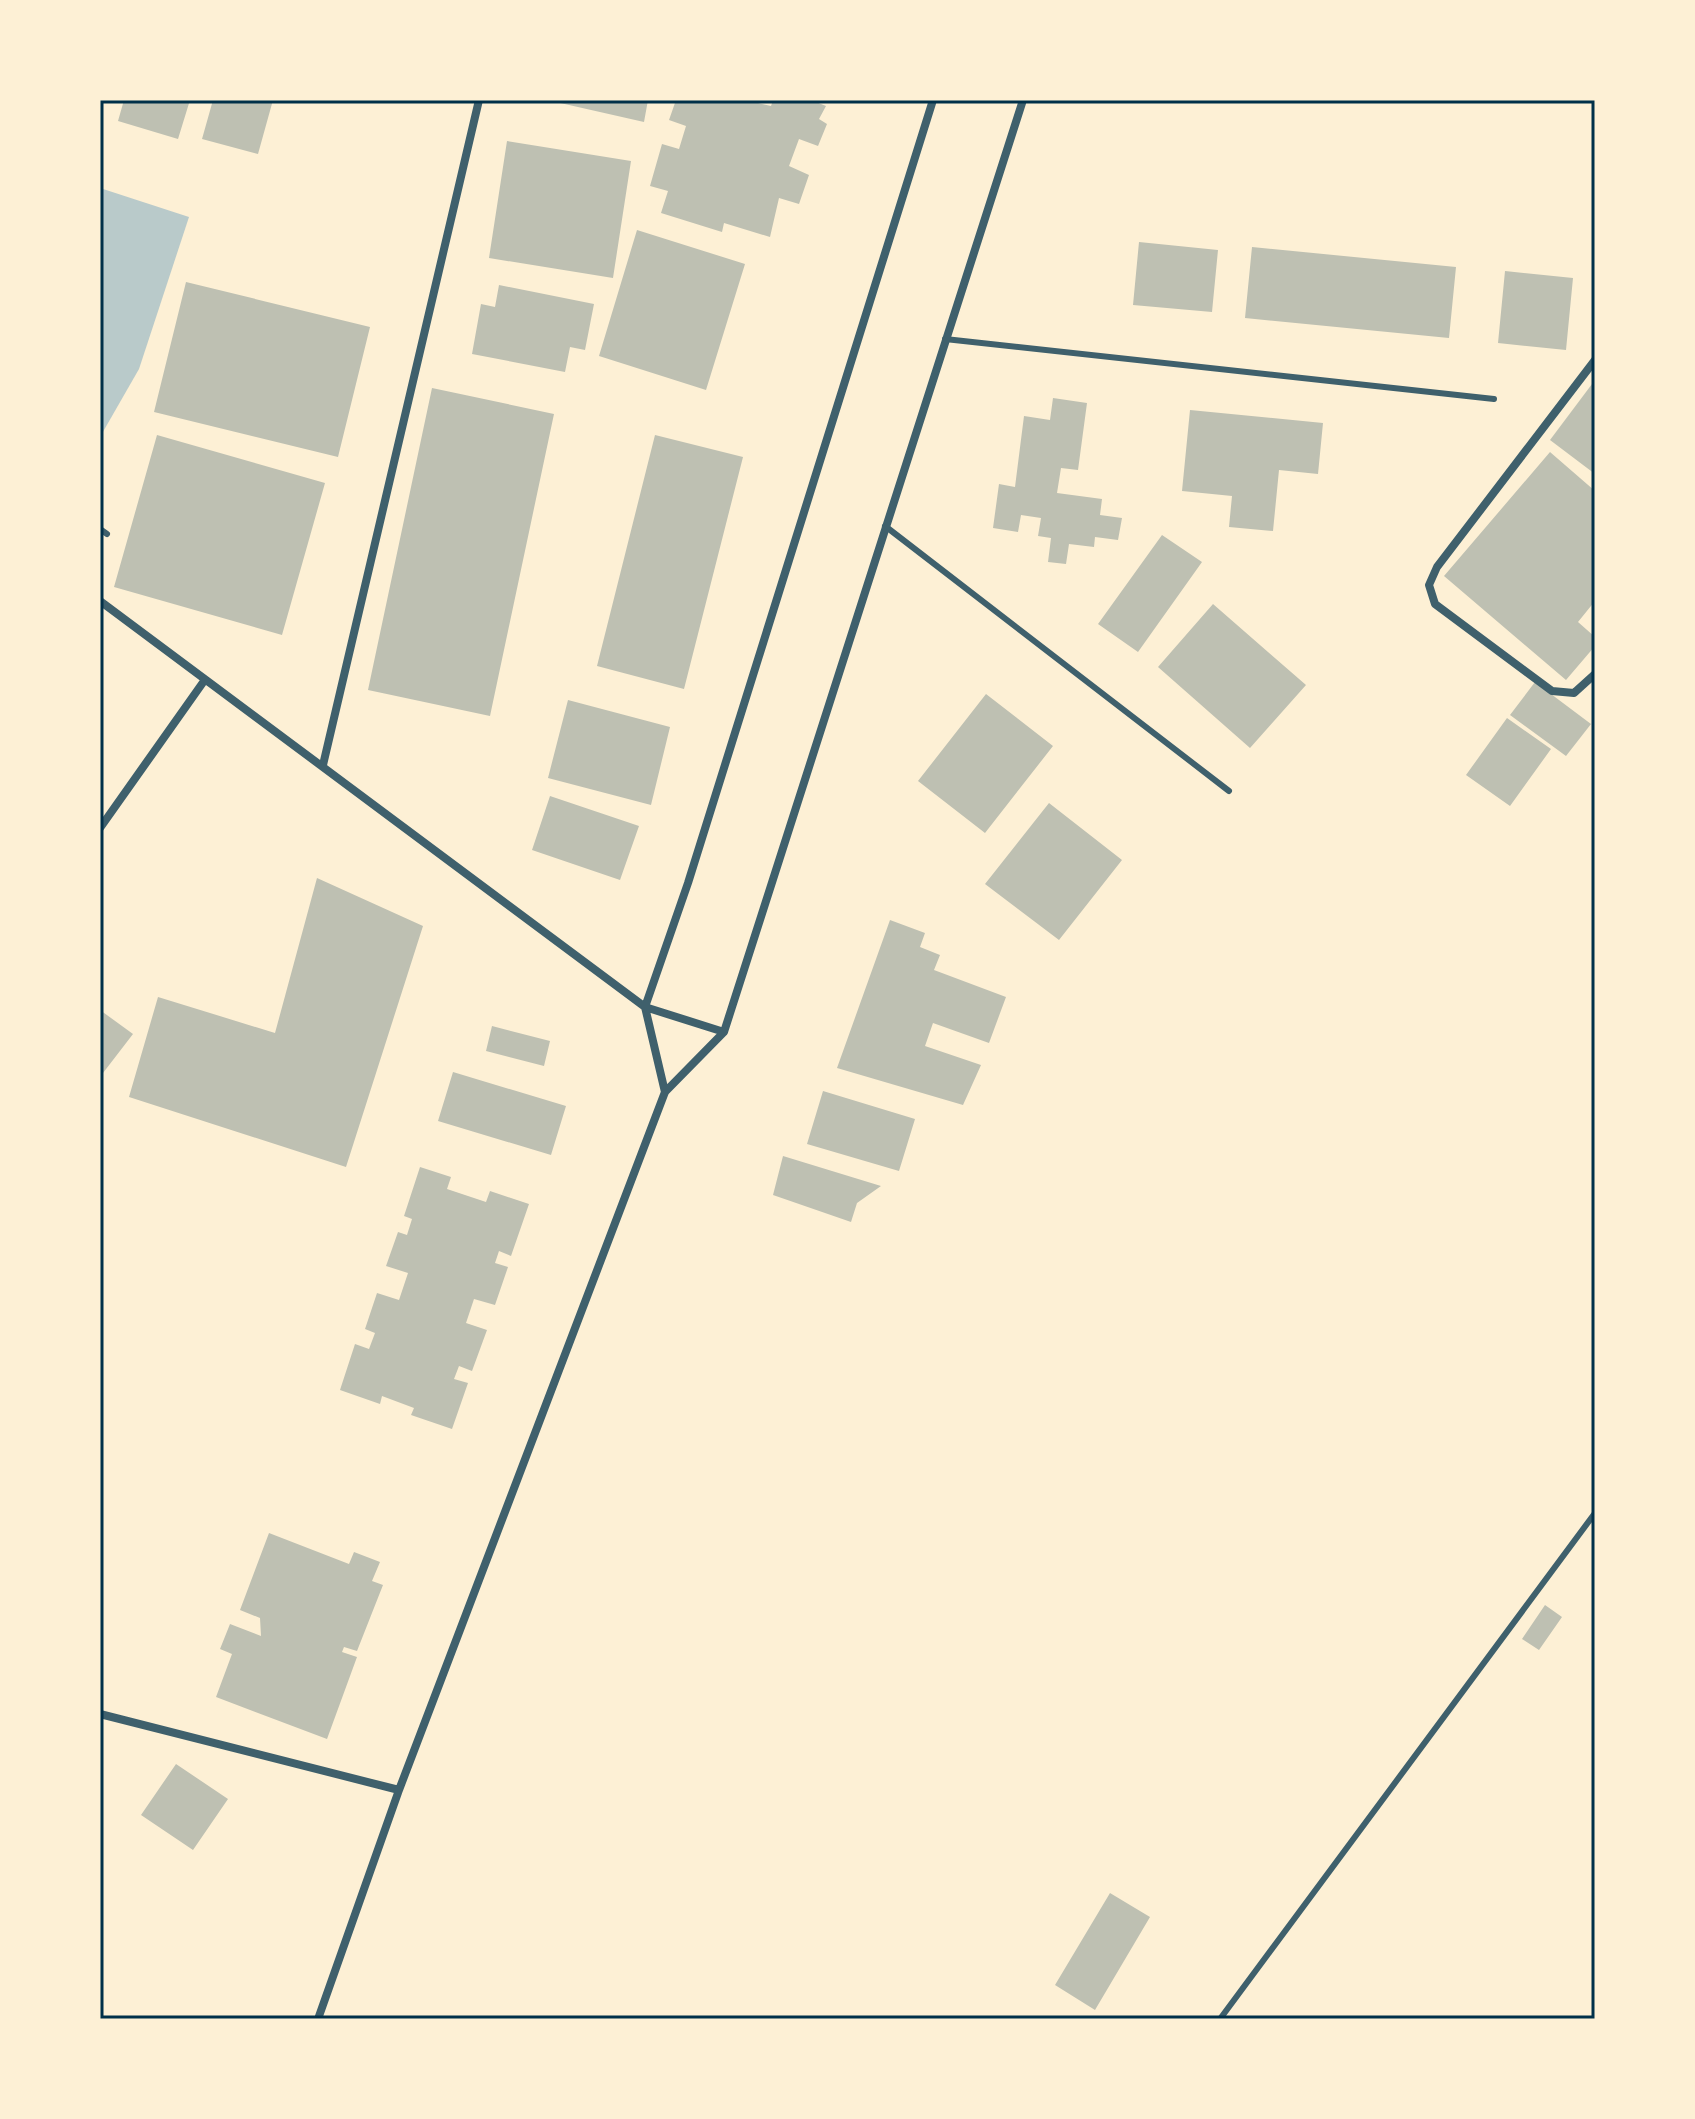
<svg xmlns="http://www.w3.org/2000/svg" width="1695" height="2119" font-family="'Exo 2',sans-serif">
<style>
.green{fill:#b9caca}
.building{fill:#bec0b2}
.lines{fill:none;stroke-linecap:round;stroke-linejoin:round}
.service{stroke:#3f606c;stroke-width:6}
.minor{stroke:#3f606c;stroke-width:8}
.neatline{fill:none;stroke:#003049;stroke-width:3}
</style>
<rect width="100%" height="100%" fill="#fdf0d5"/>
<path class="green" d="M100,188L189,217L139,369L100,437Z"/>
<path class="building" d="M124,100H190L178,139L118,121Z
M213,100H273L258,154L202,139Z
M547,100H648L644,122Z
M676,100H759L758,103L771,106L773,100H811L826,106L819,119L827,124L818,146L799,139L789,166L809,175L799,204L779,198L770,237L724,223L722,232L661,213L668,191L650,186L662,144L679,149L686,126L669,120Z
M507,141L631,161L613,278L489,258Z
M637,230L745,264L706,390L599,356Z
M1139,242L1218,250L1212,312L1133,305Z
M1252,247L1456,267L1449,338L1245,318Z
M1505,271L1573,278L1566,350L1498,343Z
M186,282L370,327L338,457L154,412Z
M499,285L594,304L585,350L570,347L565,372L472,354L481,304L495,307Z
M1595,380V474L1550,440Z
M432,388L554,414L490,716L368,690Z
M1053,398L1087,403L1078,470L1061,468L1057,493L1102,499L1100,515L1122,518L1118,540L1095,537L1094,547L1069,544L1066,564L1048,562L1051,538L1038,536L1041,518L1021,515L1018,532L993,528L999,484L1015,487L1024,416L1050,420Z
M1190,410L1323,423L1318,474L1279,470L1273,531L1229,527L1232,496L1182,491Z
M157,435L325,483L282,635L114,587Z
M655,435L743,457L684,689L597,666Z
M1550,452L1595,491V601L1578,622L1595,637V646L1566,680L1444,576Z
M1162,535L1202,562L1138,652L1098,624Z
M1213,604L1306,685L1250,748L1158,667Z
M1535,682L1591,724L1566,756L1510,715Z
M986,694L1053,746L985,833L918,781Z
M568,700L670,727L651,805L548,778Z
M1507,718L1551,749L1510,806L1466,775Z
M550,796L639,826L620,880L532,850Z
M1049,803L1122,860L1059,940L985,884Z
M317,878L423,926L346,1167L129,1097L158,997L275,1033Z
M890,920L925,933L920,947L940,955L934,970L1006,997L989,1043L933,1023L925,1046L981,1065L963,1105L837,1068Z
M100,1010L133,1034L103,1073L100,1071Z
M492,1026L550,1041L544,1066L486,1051Z
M453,1072L566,1106L551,1155L438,1121Z
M823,1091L915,1119L899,1171L807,1144Z
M783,1156L881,1186L857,1203L851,1222L773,1195Z
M420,1167L451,1177L447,1189L486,1202L490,1191L529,1204L511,1256L499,1251L495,1263L508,1267L495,1305L474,1299L466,1323L487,1330L472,1371L459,1366L454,1379L468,1383L452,1429L411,1415L414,1408L382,1396L380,1404L340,1390L355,1344L369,1349L375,1333L365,1329L377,1293L399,1300L408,1273L386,1266L398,1232L407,1235L412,1219L404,1216Z
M269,1533L349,1564L354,1552L380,1562L372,1581L383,1585L357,1651L344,1647L342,1652L357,1657L327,1739L216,1697L232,1654L220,1649L230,1624L261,1636L260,1618L240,1610Z
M1545,1605L1562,1617L1539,1650L1522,1639Z
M176,1764L228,1799L193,1850L141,1815Z
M1110,1893L1150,1917L1095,2010L1055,1985Z"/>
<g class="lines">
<path class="service" d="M945,339L1494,399
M885,526L1229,791
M100,529L107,534
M1220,2019L1595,1513"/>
<path class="minor" d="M1595,360L1437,567L1429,585L1435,604L1552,691L1574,693L1595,674
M100,601L645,1007L724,1032
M323,765L479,100
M100,828L204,681
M665,1092L645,1007L688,883L933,100
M100,1714L399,1790L665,1092L724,1032L1023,100
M318,2019L399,1790"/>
</g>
<rect width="1695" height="2119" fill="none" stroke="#fdf0d5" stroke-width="204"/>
<rect x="102" y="102" width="1491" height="1915" class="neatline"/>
</svg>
